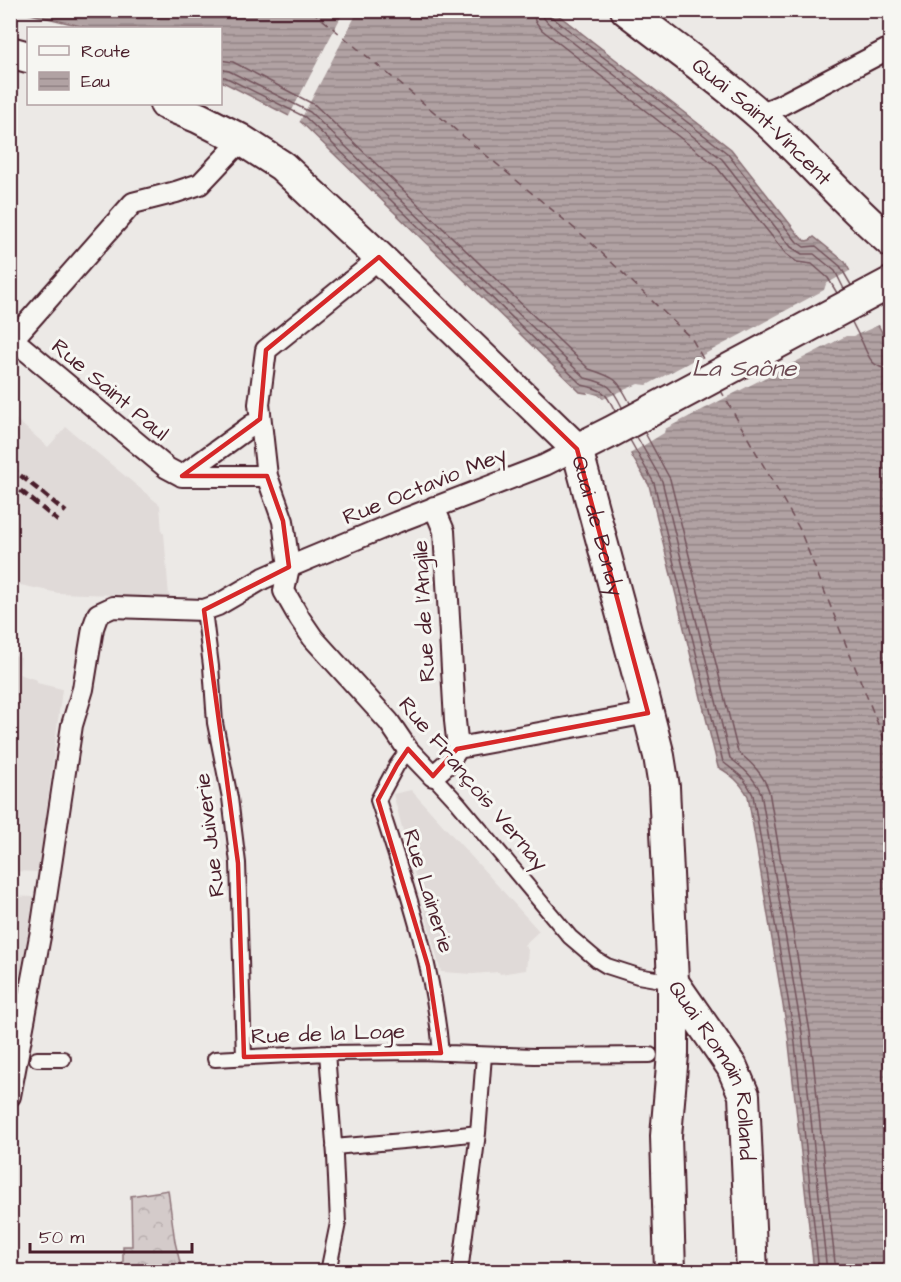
<svg xmlns="http://www.w3.org/2000/svg" width="901" height="1282" font-family="'Architects Daughter',sans-serif">
<style>
.built{fill:#e0dad8}
.forest{fill:url(#forest-crowns);stroke:#8f757a;stroke-width:1.5}
.water{fill:url(#water-rules);stroke:#886e73;stroke-width:1.5}
.pier{fill:#ece9e6}
.lines{fill:none;stroke-linecap:round;stroke-linejoin:round}
.shore{stroke:#73535b;stroke-width:1.5}
.ferry{stroke:#6e4d55;stroke-width:1.5;stroke-dasharray:8 6;stroke-linecap:butt}
.pedestrian-casing{stroke:#4a1f2b;stroke-width:18}
.minor-casing{stroke:#4a1f2b;stroke-width:24}
.primary-casing{stroke:#4a1f2b;stroke-width:34}
.pedestrian{stroke:#f6f6f2;stroke-width:14}
.minor{stroke:#f6f6f2;stroke-width:20}
.primary{stroke:#f6f6f2;stroke-width:30}
.rail{stroke:#4a1f2b;stroke-width:4.5;stroke-dasharray:9 4.5;stroke-linecap:butt}
.marked{fill:none;stroke:#d62828;stroke-width:4.5;stroke-linejoin:round}
.labels{text-anchor:middle;dominant-baseline:central;stroke-width:6;stroke-linejoin:round;paint-order:stroke}
.street-label{font-size:22px;fill:#4a1f2b;stroke:#f6f6f2}
.water-label{font-size:24px;font-style:italic;fill:#6e4d55;stroke:#f6f6f2}
</style>
<defs>
<pattern id="forest-crowns" width="20" height="18" patternUnits="userSpaceOnUse" patternTransform="scale(1.5)"><rect width="20" height="18" fill="#d4cbca"/><path d="M2 6a3 3 0 1 1 6 0M12 15a3 3 0 1 1 6 0" fill="none" stroke="#b8aeae"/></pattern>
<pattern id="water-rules" width="6" height="5" patternUnits="userSpaceOnUse" patternTransform="scale(1.5)"><rect width="6" height="5" fill="#b1a2a3"/><path d="M0 2.5h6" fill="none" stroke="#928385"/></pattern>
</defs>
<rect width="100%" height="100%" fill="#ece9e6"/>
<filter id="ink" filterUnits="userSpaceOnUse"><feTurbulence type="fractalNoise" baseFrequency=".0167" numOctaves="2"/><feDisplacementMap in="SourceGraphic" scale="12" xChannelSelector="R" yChannelSelector="G"/><feConvolveMatrix kernelMatrix="1 2 1 2 8 2 1 2 1" color-interpolation-filters="sRGB"/></filter>
<g filter="url(#ink)">
<path class="built" d="M11,415L48,447L66,427L160,505L162,533H164L169,597L58,593L11,583Z
M11,654L21,657L19,674L37,680V683L62,689L39,872L11,871Z
M411,790L539,931L524,945L528,950L526,970L500,974L499,972L473,974L441,972L393,794Z
M11,896L34,897L11,1031L10,896Z"/>
<path class="forest" d="M168,1190L175,1242L182,1271H123V1246H132L131,1196Z"/>
<path class="water" d="M18,11H553L731,149L801,238L806,241L810,240L814,237L845,262L884,336L888,340L886,343L890,349V1271H814L788,1035L748,796C740,782 732,775 718,767L649,485L633,458L603,399L598,395L580,392L301,122L221,81L220,28H89Z"/>
<path class="pier" d="M344,11H358L299,123L288,118Z
M853,269L881,324L854,336H846L665,429L664,433L628,455L600,401L597,398L589,396L587,392L598,395L603,399L638,384L647,385L824,290L826,284Z"/>
<g class="lines">
<path class="shore" d="M533,10L535,21L542,30L715,165L786,254L797,262L812,264L828,278L837,293
M542,10L543,17L548,23L722,159L791,247L802,254H814L835,271L844,289
M550,10V15L553,18L727,153L797,242L804,247L816,246L840,266L851,285
M220,60L233,62L315,105L589,369C616,378 617,378 630,403
M220,69L229,71L310,112L585,378C609,384 611,385 622,407
M220,77H225L305,117L582,385C604,390 605,391 615,411
M852,322C855,329 860,337 863,344C869,359 873,368 890,369
M645,433L670,479L738,752C752,763 763,774 769,791L810,1032L836,1272
M637,437L662,481L730,758C743,768 754,777 761,793L802,1033L827,1272
M630,440L654,483L723,762C739,775 744,776 753,795L794,1034L819,1272"/>
<path class="ferry" d="M311,10L586,238L692,339L706,364
M720,389L799,528L890,754"/>
<defs>
<path id="pedestrian" d="M204,610L211,666L215,723L230,798L238,863L244,1057
M408,750L397,765L378,800C405,883 434,966 441,1053
M433,776L458,803L570,937L597,960L607,966L638,976L673,982
M327,1053L335,1156L338,1223L328,1272
M37,1059H63
M215,1059L327,1053L419,1052L534,1056L650,1055
M334,1147L426,1139L478,1133
M460,1272L478,1133L484,1055"/>
<path id="minor" d="M759,114L779,106L890,48
M379,257L364,271L266,350L259,404L267,476L283,521L289,567L284,591L300,619L313,638L389,722L408,750L433,776L448,763L458,748L455,721L444,531L434,507
M10,337L167,468L182,476H267
M13,339L133,203L176,192L200,184L234,148L240,139
M182,476L252,425L260,424
M458,748L648,713
M10,1096L41,931L72,725L83,689L93,628L98,614L113,607L204,610L218,605L264,578L289,567L397,522L545,465L577,449"/>
<g id="primary">
<path id="s1" d="M626,10C671,45 717,77 759,114C805,155 844,202 890,241"/>
<path d="M10,52L28,57"/>
<path id="s2" d="M165,104L199,118L240,139L282,166L379,257L577,449L644,697L659,756L664,787L673,982V1054L666,1136L670,1272"/>
<path d="M577,449L611,432L890,283"/>
<path id="s3" d="M673,982L732,1067L744,1095L752,1272"/>
</g>
</defs>
<use href="#pedestrian" class="pedestrian-casing"/>
<use href="#minor" class="minor-casing"/>
<use href="#primary" class="primary-casing"/>
<use href="#pedestrian" class="pedestrian"/>
<use href="#minor" class="minor"/>
<use href="#primary" class="primary"/>
<path class="rail" d="M10,467L66,512
M10,482L58,521"/>
</g>
</g>
<path class="marked" d="M379,257L577,449L648,713L457,749L433,776L408,749L397,765L378,800L428,966L441,1053L244,1057L238,863L204,610L289,567L283,521L267,476H182L260,419L266,350Z"/>
<g class="labels">
<g class="street-label">
<text stroke="none"><textPath href="#s1" startOffset="176">Quai Saint-Vincent</textPath></text>
<text transform="translate(110 390) rotate(40)">Rue Saint Paul</text>
<text transform="translate(425 486) rotate(-22)">Rue Octavio Mey</text>
<text stroke="none"><textPath href="#s2" startOffset="621">Quai de Bondy</textPath></text>
<text transform="translate(424 611) rotate(-93)">Rue de l'Angile</text>
<text transform="translate(473 784) rotate(50)">Rue François Vernay</text>
<text transform="translate(210 835) rotate(-97)">Rue Juiverie</text>
<text transform="translate(428 891) rotate(73)">Rue Lainerie</text>
<text transform="translate(328 1034) rotate(-2)">Rue de la Loge</text>
<text stroke="none"><textPath href="#s3" startOffset="100">Quai Romain Rolland</textPath></text>
</g>
<g class="water-label">
<text x="744" y="369">La Saône</text>
</g>
</g>
<rect width="901" height="1282" fill="none" stroke="#f6f6f2" stroke-width="36"/>
<rect x="18" y="18" width="865" height="1246" fill="none" stroke="#4a1f2b" stroke-width="2" filter="url(#ink)"/>
<rect x="27" y="27" width="195" height="78" fill="#f6f6f2" stroke="#b1a0a2" stroke-width="1.5"/>
<rect x="39" y="46" width="30" height="9" fill="#f6f6f2" stroke="#b1a0a2" stroke-width="1.5"/>
<text x="81" y="57" font-size="18" fill="#4a1f2b">Route</text>
<rect x="39" y="72" width="30" height="18" fill="url(#water-rules)" stroke="#b1a0a2" stroke-width="1.5"/>
<text x="81" y="87" font-size="18" fill="#4a1f2b">Eau</text>
<path d="M30 1243v9h162v-9" fill="none" stroke="#4a1f2b" stroke-width="3"/>
<text x="39" y="1243" font-size="18" fill="#4a1f2b" stroke="#f6f6f2" stroke-width="4.5" paint-order="stroke">50 m</text>
</svg>
